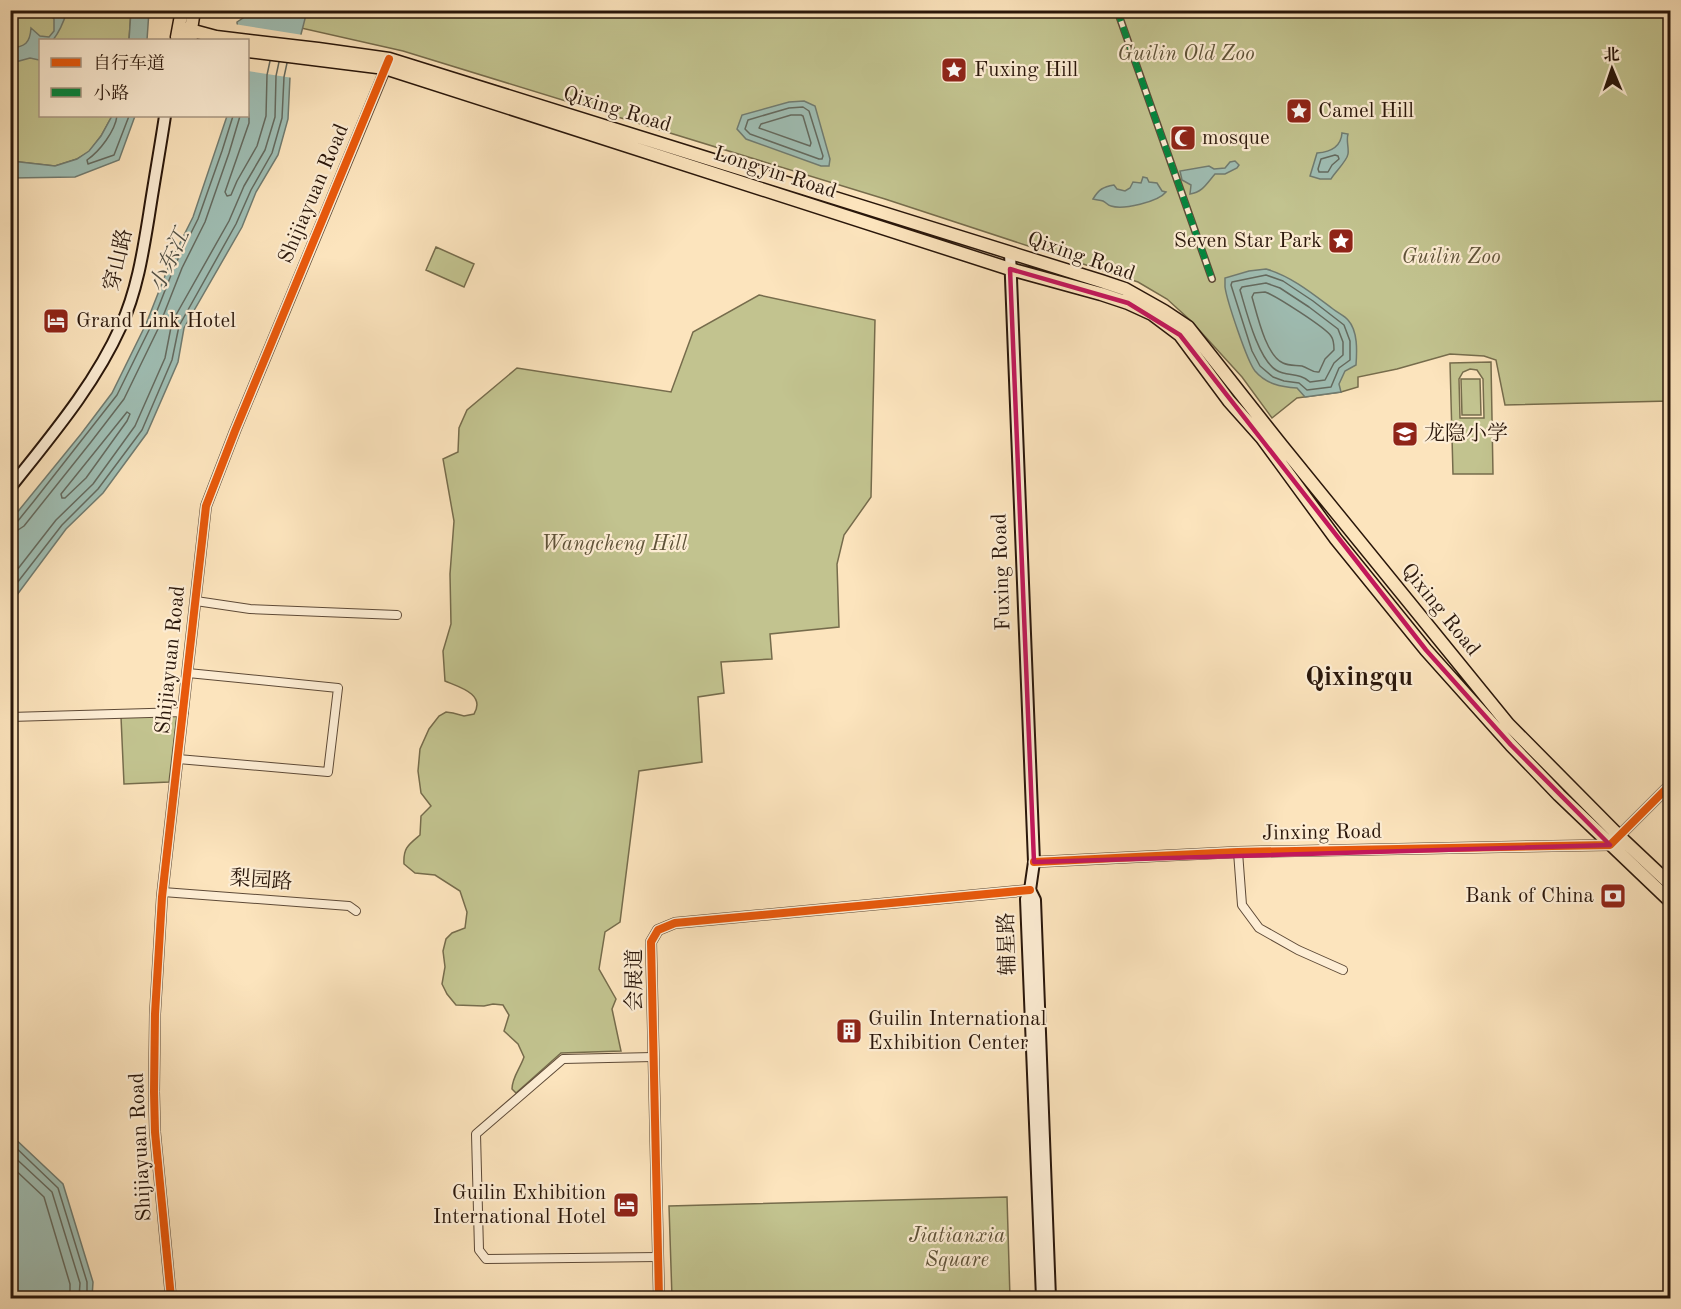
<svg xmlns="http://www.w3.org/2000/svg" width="1681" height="1309" font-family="'Old Standard TT','Noto Serif SC',serif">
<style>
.green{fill:#c2c38f;stroke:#766c4c;stroke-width:1.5;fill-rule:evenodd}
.water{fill:#9fbeb4;stroke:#707b70;stroke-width:1.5}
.pier{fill:#fce4bd}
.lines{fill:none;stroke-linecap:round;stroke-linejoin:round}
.shore{stroke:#646a5f;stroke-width:1.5}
.pedestrian-casing{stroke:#5e4a37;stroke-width:8}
.minor-casing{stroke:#5e4a37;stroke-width:10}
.tertiary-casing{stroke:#5e4a37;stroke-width:12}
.secondary-casing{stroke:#29160a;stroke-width:14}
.primary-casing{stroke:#29160a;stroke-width:15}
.pedestrian{stroke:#fdedd4;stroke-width:5}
.minor{stroke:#fdedd4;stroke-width:8}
.tertiary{stroke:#fdedd4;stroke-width:9}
.secondary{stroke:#fdedd4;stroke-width:10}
.primary{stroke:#fce4bd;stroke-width:12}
.quiet{stroke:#00873e;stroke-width:6;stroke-dasharray:12 6;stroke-linecap:butt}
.cycleway-casing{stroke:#fdedd4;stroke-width:11}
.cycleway{stroke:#e8590c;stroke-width:8}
.marked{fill:none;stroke:#c2185b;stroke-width:4.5;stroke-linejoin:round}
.labels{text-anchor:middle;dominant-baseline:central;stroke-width:4.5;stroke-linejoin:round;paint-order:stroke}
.park-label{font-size:21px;font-style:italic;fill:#5f5339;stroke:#fdedd4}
.poi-label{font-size:21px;fill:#29160a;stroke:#fdedd4;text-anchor:start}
.street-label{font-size:21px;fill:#29160a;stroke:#fdedd4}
.water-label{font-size:22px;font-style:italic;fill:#525146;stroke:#fdedd4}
.district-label{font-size:27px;font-weight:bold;fill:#29160a;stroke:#fdedd4}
</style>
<rect width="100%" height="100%" fill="#fce4bd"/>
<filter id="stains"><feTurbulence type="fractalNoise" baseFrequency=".00333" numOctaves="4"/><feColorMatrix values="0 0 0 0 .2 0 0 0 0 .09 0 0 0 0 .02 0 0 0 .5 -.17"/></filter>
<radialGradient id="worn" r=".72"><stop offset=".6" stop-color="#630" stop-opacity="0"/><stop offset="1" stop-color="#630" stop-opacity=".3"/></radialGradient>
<path class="green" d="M307,10L1670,11V401L1505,405L1496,360L1484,356L1450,354L1397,369L1358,377V387L1341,392L1297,398L1272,418L1242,377L1190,320L1167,299L1138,282L885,199L403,51L301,28Z
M11,11H131L129,40H40V116H112L101,136L89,152L77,159L55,166L11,161Z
M436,247L474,264L464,287L426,270Z
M759,295L875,320L871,497L844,535L837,564L839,627L770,634L772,659L721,662L724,693L698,697L702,762L639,771L620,922L605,932L599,969L616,999L612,1009L621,1051L561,1053L516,1093L512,1089C512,1077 520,1069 524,1057L518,1044L504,1031L509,1015L503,1005L493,1004L484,1006L456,1005L447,994L442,984L445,967L443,951L446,939L452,933L465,928L467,912L460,891L435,875L415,873L404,864C403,848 408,845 420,835L421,816L431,806L421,793L418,771L420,749L429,729L439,716L446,712L453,713L464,716L474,714C486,694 459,687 445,681L443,651L451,624L450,574L454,521L443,459L458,452L459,428L467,410L517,368L671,392L693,332Z
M1491,362L1493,474H1453L1450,363ZM1470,369L1477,370L1483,379L1484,418H1460L1459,379L1463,372Z
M1461,379H1480L1481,415H1462Z
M177,715L169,782L124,784L121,717Z
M1007,1197L1010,1298H672L669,1206Z"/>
<path class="water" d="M47,11H67C64,21 60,31 53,40H40V59L39,60L30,58L12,63L11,65V48C25,47 30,43 31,28L40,36L49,37L54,31V19Z
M131,11H149L147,40H129Z
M250,11H307L290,77L288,119L278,155L256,192L242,227L184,328L178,362L147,433L103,493L66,529L11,603V520L81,434L112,393L146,324L170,263L193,217L227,116H248V40H239L237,22L249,14Z
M804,101L815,106L830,159L829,166H821L746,139L737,129L742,115L789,102Z
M112,116H135L119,160L75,177L11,178V161L55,166L77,159L89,151L101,136Z
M1342,133L1348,134C1346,141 1349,147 1348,154C1347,161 1335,172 1331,179H1320L1310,176L1317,153C1331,152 1341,147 1342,133Z
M1235,161L1239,165L1237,168L1225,174H1215C1207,183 1203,192 1190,194L1191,185L1182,180L1180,171L1209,166L1214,169L1225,168L1230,162Z
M1143,177L1147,178L1149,182L1157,183L1162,191L1166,192C1158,202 1123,210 1111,206C1107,205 1107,203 1103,201C1100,200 1097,200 1093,199C1099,189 1103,187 1114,185L1117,189L1125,191L1130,188L1133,182L1141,183Z
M1266,269C1291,276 1313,294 1333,309C1338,313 1345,316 1348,320C1358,331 1357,351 1356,365L1345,371L1339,384L1341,392L1305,397L1297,388C1281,387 1266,384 1255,371C1247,361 1227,301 1225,287C1225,284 1225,281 1225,278L1249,271Z
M10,1134L63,1184L93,1282L92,1298H16L10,1281Z"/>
<path class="pier" d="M234,24L303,35L293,78L248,71V40H236Z"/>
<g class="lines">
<path class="shore" d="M248,108L249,116V123L225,192L227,196L231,195L237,181L257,146L266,116L267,75L270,61
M789,108L803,107L809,111L823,156L822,159H819L750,134L745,129L748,120Z
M791,115H801L803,116L811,143L810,146L759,128L761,124Z
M117,116C115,131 100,151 87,160L88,164L114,155L129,116
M1335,155L1338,156L1339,159L1332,165L1328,172H1319L1318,169L1321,159Z
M1266,275L1283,281L1313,301L1344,325L1350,341V360L1339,368L1331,387L1307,390L1299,383L1284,381L1273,377L1260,366L1252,351L1231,285L1232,282Z
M1266,283L1280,288L1309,307L1338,329L1343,342V355L1334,363L1325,380L1310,382C1299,372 1287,377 1276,370C1258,359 1246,310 1240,290L1242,287Z
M1265,292C1275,295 1326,328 1331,336C1334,340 1334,346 1334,350L1325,359L1319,372C1312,373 1309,368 1302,366C1296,365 1289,366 1283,363C1266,356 1257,314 1252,297L1254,293Z
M127,412L130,414L127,421L86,478L65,498H62L61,494Z
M10,523L17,522L34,501L117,395L151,326L175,265L198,219L222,151L233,116
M10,531L18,530L24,526L91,442L124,399L158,329L182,268L205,222L229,153L240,116
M10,579L56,520L93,484L135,426L165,358L172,322L229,221L244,186L265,150L275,117L276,76L279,62
M10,592L62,525L98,489L142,430L172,360L179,326L236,224L251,190L272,153L282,118L284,77L287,63
M10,1142L58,1188L87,1282V1298
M10,1153L52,1192L80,1283L79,1298
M10,1165L44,1197L70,1284V1298"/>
<defs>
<path id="pedestrian" d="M1117,10L1212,279"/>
<path id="minor" d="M196,601L250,609L397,615
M10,717L184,712
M178,759L328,772L338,688L188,673
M1238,852L1242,905L1259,928L1298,950L1343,970
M163,892L349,906L356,911
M653,1057L563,1059L476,1134L479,1250L486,1259L658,1257"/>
<path id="tertiary" d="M1034,862L1238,852L1610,845L1670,785
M171,1298L155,1132L154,1092L155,1014L162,897L206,506L235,431L387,65
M659,1298L651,942L658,930L675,923L1030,890"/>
<path id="secondary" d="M1010,253L1034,862L1030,890L1026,899L1042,1298
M10,488C51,436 94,386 121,326C137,291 143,252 149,215C154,182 160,149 165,116
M1030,890L1035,900L1050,1298"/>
<path id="primary" d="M182,10L177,37L191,40
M179,27L216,37L318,49L389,59L1101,281L1125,289L1164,311L1188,327L1282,446L1508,724L1619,836L1670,884
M190,36L194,10
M248,51L385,68L1010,269L1101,294L1128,303L1152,314L1180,335L1229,401L1262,438L1336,539L1426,650L1511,745L1559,795L1670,901"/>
</defs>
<use href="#pedestrian" class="pedestrian-casing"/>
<use href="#minor" class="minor-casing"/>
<use href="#tertiary" class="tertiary-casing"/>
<use href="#secondary" class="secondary-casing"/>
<use href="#primary" class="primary-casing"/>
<use href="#pedestrian" class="pedestrian"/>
<use href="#minor" class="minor"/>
<use href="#tertiary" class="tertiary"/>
<use href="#secondary" class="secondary"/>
<use href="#primary" class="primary"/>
<path class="quiet" d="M1117,10L1212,279"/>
<defs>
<path id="cycleway" d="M1034,862L1238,852L1610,845L1670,785
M171,1298L155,1132L154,1092L155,1014L162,897L206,506L235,431L389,59
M659,1298L651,942L658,930L675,923L1030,890"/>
</defs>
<use href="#cycleway" class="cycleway-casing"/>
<use href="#cycleway" class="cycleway"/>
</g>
<path class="marked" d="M1010,269L1128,303L1180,335L1426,650L1511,745L1610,845L1034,862Z"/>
<defs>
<symbol id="sight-square" viewBox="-11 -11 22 22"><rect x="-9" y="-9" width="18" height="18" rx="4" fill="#8f2418" stroke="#fdedd4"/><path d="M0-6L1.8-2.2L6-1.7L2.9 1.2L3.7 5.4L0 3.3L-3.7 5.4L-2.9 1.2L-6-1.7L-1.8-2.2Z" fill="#fff"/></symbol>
<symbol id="mosque-square" viewBox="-11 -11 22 22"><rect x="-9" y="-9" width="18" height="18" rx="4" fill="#8f2418" stroke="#fdedd4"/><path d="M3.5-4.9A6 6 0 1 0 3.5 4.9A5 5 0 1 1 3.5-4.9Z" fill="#fff"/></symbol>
<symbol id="hotel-square" viewBox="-11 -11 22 22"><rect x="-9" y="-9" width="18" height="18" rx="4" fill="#8f2418" stroke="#fdedd4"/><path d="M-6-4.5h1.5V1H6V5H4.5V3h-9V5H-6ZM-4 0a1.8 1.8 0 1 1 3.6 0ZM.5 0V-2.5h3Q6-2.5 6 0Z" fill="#fff"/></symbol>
<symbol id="school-square" viewBox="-11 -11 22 22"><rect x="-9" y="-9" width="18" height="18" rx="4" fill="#8f2418" stroke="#fdedd4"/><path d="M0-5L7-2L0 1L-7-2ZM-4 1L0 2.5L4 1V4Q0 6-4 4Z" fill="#fff"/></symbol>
<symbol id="bank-square" viewBox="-11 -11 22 22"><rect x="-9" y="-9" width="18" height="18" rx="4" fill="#8f2418" stroke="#fdedd4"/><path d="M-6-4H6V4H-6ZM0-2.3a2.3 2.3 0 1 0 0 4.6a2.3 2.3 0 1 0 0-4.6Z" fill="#fff"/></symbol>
<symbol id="building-square" viewBox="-11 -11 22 22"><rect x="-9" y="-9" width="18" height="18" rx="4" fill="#8f2418" stroke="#fdedd4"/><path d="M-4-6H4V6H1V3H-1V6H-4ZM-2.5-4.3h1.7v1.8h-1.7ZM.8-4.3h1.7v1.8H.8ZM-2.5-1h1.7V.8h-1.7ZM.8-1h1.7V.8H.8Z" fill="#fff"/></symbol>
</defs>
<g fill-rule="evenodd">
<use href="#sight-square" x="939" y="55" width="30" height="30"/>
<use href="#sight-square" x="1284" y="96" width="30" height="30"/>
<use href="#mosque-square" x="1168" y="123" width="30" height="30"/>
<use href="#sight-square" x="1326" y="226" width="30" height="30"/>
<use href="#hotel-square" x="41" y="306" width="30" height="30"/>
<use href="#school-square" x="1390" y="419" width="30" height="30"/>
<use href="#bank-square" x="1598" y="881" width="30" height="30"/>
<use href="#building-square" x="834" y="1016" width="30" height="30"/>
<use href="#hotel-square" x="611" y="1190" width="30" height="30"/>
</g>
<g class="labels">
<g class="park-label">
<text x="1186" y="54">Guilin Old Zoo</text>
<text x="1451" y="257">Guilin Zoo</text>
<text x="614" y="544">Wangcheng Hill</text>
<text x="957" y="1236">Jiatianxia<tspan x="957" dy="24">Square</tspan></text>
</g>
<g class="poi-label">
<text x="974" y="70">Fuxing Hill</text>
<text x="1318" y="111">Camel Hill</text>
<text x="1202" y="138">mosque</text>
<text x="1322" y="241" text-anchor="end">Seven Star Park</text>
<text x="76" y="321">Grand Link Hotel</text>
<text x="1424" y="434">龙隐小学</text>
<text x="1594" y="896" text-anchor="end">Bank of China</text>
<text x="868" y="1019">Guilin International<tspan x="868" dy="24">Exhibition Center</tspan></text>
<text x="606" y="1193" text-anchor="end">Guilin Exhibition<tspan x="606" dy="24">International Hotel</tspan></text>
</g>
<g class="street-label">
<text transform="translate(617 110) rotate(17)">Qixing Road</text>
<text transform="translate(775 173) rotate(18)">Longyin Road</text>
<text transform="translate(314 194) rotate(-67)">Shijiayuan Road</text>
<text transform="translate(1081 257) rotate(19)">Qixing Road</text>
<text transform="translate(119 260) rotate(-77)">穿山路</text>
<text transform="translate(1002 572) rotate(-92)">Fuxing Road</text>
<text transform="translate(1440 610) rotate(51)">Qixing Road</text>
<text transform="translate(171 660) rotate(-84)">Shijiayuan Road</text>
<text transform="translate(1322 833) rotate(-1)">Jinxing Road</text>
<text transform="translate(261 881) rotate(4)">梨园路</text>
<text transform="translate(1008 944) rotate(-92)">辅星路</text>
<text transform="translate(635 980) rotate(-90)">会展道</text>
<text transform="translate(141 1147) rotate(-93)">Shijiayuan Road</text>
</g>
<g class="water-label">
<text transform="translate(170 261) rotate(-65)">小东江</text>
</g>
<g class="district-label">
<text x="1359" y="677">Qixingqu</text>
</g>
</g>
<rect width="1681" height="1309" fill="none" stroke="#fce4bd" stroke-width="36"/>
<rect x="12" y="12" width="1657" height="1285" fill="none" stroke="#29160a" stroke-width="3"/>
<rect x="18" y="18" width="1645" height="1273" fill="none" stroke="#29160a" stroke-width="1.5"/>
<rect x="39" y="39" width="210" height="78" fill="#fdedd4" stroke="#a89783" stroke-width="1.5"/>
<rect x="51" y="58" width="30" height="9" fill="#e8590c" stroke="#a89783" stroke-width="1.5"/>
<text x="93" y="69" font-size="18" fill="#29160a">自行车道</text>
<rect x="51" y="88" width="30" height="9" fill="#00873e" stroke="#a89783" stroke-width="1.5"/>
<text x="93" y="99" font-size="18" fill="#29160a">小路</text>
<g transform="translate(1612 69) rotate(358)" stroke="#fdedd4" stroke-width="4.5" paint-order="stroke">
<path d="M0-4.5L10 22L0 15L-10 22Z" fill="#29160a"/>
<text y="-9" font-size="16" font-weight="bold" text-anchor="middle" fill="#29160a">北</text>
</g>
<rect width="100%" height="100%" filter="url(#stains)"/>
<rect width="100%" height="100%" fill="url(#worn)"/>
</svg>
